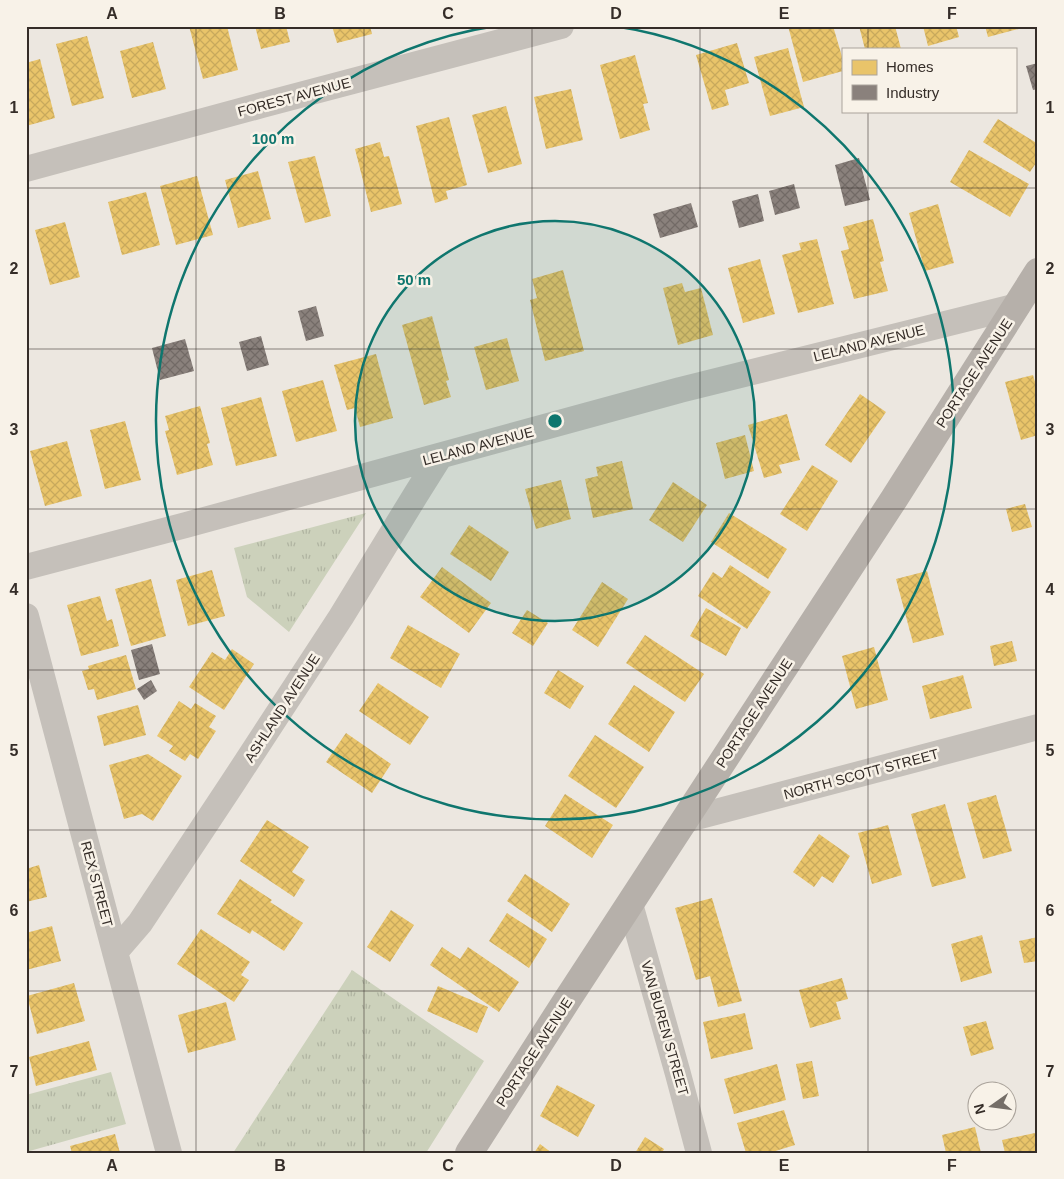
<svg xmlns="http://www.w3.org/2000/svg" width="1064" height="1179" font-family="Helvetica,sans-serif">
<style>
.grass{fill:url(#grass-tufts)}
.homes{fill:url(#homes-cross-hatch)}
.industry{fill:url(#industry-cross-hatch)}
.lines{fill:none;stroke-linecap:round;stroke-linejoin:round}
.street{stroke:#c5c0ba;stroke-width:26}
.secondary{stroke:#b6b0aa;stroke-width:28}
.grid{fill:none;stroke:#352d28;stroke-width:1;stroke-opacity:0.55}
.ring{fill:none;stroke:#0f766e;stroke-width:2.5}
.labels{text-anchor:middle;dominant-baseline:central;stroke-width:5;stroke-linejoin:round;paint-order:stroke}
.street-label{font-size:14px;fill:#352d28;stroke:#f8f2e8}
.centre{fill:#0f766e;stroke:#f8f2e8;stroke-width:2.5}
.ring-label{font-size:15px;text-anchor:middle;font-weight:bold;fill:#0f766e;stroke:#f8f2e8;stroke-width:5;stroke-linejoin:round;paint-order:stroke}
.neatline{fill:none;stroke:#352d28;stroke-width:2}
.grid-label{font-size:16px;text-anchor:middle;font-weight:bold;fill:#352d28}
</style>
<defs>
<pattern id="grass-tufts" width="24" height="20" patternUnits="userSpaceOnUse" patternTransform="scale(1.25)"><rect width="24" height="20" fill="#ccd1bb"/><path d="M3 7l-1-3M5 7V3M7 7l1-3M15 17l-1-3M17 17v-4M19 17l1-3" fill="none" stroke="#b0b4a1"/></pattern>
<pattern id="homes-cross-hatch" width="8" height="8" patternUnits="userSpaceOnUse" patternTransform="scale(1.25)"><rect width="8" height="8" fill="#e9c46a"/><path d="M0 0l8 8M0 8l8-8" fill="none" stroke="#c8a95c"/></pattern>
<pattern id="industry-cross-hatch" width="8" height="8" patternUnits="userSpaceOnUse" patternTransform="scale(1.25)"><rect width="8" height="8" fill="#8a817c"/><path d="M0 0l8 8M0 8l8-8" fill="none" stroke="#726a66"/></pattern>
</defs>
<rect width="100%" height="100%" fill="#ece7e0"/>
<path class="grass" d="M366,513L289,632L247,597L234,548Z
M352,970L484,1061L426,1153H233Z
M111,1072L126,1124L26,1152V1095Z"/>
<path class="homes" d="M189,26H227L238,70L203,79Z
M255,26H286L290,42L261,49Z
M332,26H370L372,34L337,43Z
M788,26H833L843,60V71L803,82Z
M859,26H895L901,49H865Z
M923,26H956L959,37L928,46Z
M985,26H1026V27L988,37Z
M87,36L104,98L72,106L56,44Z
M153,42L166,89L132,98L120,51Z
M737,43L749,83L725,90L729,105L712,110L696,55Z
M788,48L804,107L770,116L754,57Z
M635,55L648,103L643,104L650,130L620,139L600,65Z
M40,59L55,118L26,126V63Z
M571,89L583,140L546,149L534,97Z
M506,106L522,164L488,173L472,115Z
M449,117L467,185L446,191L448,199L435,203L416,126Z
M998,119L1038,144V160L1030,172L983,142Z
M380,142L384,157L389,156L402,204L371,212L355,149Z
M969,150L1029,184L1010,217L950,182Z
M315,156L331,216L305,223L288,162Z
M258,171L271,219L238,228L225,180Z
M197,176L213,235L176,245L160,186Z
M146,192L160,245L122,255L108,202Z
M938,204L954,263L925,271L909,213Z
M873,219L884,261L880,262L888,291L854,299L841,251L849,249L843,227Z
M65,222L80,277L50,285L35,230Z
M817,239L834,304L798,313L782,255L801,250L799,243Z
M760,259L775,314L743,323L728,268Z
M563,270L584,351L545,361L530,300L537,298L532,279Z
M682,283L685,292L701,288L713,335L678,345L663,288Z
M432,316L449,380L446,381L451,397L424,405L402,325Z
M507,338L519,381L486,390L474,347Z
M376,354L393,418L360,427L355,408L347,410L334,365Z
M1033,375L1038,392V435L1021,440L1005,382Z
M323,380L337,431L296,442L282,391Z
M860,394L886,412L851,463L825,445Z
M261,397L277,456L236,466L221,408Z
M200,406L210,443L207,444L213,465L177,475L165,431L169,430L165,416Z
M787,414L800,460L779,465L782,473L764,478L748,425Z
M125,421L141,480L105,489L90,430Z
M745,435L754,471L725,479L716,443Z
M67,441L82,496L45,506L30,451Z
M622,461L633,509L593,518L585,479L598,476L596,467Z
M812,465L838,481L807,531L780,514Z
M561,480L571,519L536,529L525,489Z
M673,482L707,505L683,542L649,520Z
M1025,504L1032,527L1012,532L1006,509Z
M729,513L787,549L768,579L711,542Z
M469,525L509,552L491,581L450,554Z
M730,565L771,592L747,629L698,596L713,572L722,578Z
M442,567L491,603L469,633L420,597Z
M212,570L225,616L188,626L176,580Z
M927,571L944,635L913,643L896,579Z
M151,579L166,636L131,646L115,589Z
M602,582L628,599L598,647L572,630Z
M100,596L107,621L112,619L119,646L81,656L67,605Z
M706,608L741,628L726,656L690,636Z
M527,610L548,623L533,646L512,633Z
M408,625L460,654L441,688L390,658Z
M645,635L704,674L685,702L626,663Z
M1012,641L1017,661L994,666L990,646Z
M874,647L888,700L856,709L842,656Z
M232,649L254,664L224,710L189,687L212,652L225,660Z
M126,655L136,689L97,700L94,689L88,690L82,671L89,669L88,666Z
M558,670L584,686L570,709L544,693Z
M963,675L972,708L930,719L922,686Z
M378,683L429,717L410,745L359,711Z
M634,685L675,712L649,752L608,724Z
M179,701L191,709L195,703L216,716L209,727L216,731L198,759L190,754L185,761L169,751L173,746L157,736Z
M138,705L146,735L104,746L97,716Z
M346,733L391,764L372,793L326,762Z
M595,735L644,767L616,808L568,776Z
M148,754L182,776L153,821L142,814L124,819L109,765Z
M565,794L613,825L592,858L545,826Z
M996,795L1012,851L983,859L967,803Z
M945,804L966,878L932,887L911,814Z
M267,820L309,847L292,872L305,880L294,897L240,861Z
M888,825L902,875L872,884L858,833Z
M819,834L850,856L833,883L822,876L814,887L793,872Z
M39,865L47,897L26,902V869Z
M525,874L570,904L552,932L507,901Z
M240,879L272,900L270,902L303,923L284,951L252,930L250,934L217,914Z
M712,898L742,1001L718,1007L710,976L696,980L675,908Z
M391,910L414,925L390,962L367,947Z
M507,913L547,939L529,968L489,941Z
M52,926L61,961L26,970V933Z
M201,929L250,962L241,975L249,980L234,1002L177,964Z
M982,935L992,973L961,982L951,944Z
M1038,937V961L1024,963L1019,941Z
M442,947L460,959L468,947L519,982L499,1012L430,965Z
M842,978L848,999L836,1002L841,1019L810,1028L799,990Z
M74,983L85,1021L37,1034L27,996Z
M438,986L488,1007L477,1033L427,1011Z
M226,1002L236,1040L188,1053L178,1015Z
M745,1013L753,1049L711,1059L703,1022Z
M986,1021L994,1049L971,1056L963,1027Z
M89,1041L97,1070L36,1086L29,1057Z
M812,1061L819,1096L803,1099L796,1064Z
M777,1064L786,1100L734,1114L724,1079Z
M557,1085L595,1105L578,1137L540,1116Z
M784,1110L795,1145L769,1153H746L737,1123Z
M975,1127L981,1153H946L942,1135Z
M1035,1133L1038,1144V1153H1005L1002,1140Z
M115,1134L120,1153H72L70,1146Z
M645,1137L664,1149L662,1153H635Z
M540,1144L552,1153H534Z"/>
<path class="industry" d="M1038,63V89L1033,90L1026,66Z
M859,158L870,200L845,206L835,165Z
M794,184L800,208L775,215L769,191Z
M758,194L764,221L739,228L732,201Z
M691,203L698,227L660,238L653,214Z
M316,306L324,336L306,341L298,311Z
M261,336L269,365L247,371L239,342Z
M185,339L194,371L160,380L152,348Z
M152,644L160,674L139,680L131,650Z
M151,680L157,691L144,700L137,689Z"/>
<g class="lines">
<path class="street" d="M26,169L262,105L561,26
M26,567L186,525L680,390L1017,306
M26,616L115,952L169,1153
M685,820L1038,727
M630,904L678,1074L699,1153
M115,952L140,923L234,781L341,617L415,496L440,456"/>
<path class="secondary" d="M469,1153L567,1000L894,499L1038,272"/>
</g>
<path class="grid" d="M196,26V1153M364,26V1153M532,26V1153M700,26V1153M868,26V49M868,111V1153M26,188H1038M26,349H1038M26,509H1038M26,670H1038M26,830H1038M26,991H1038"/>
<circle cx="555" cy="421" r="200" fill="#0f766e" fill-opacity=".12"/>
<g class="ring">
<circle cx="555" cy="421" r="200"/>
<path d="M614 26A399 399 0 1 1 496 26"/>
</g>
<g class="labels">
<g class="street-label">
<text transform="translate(294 97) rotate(-15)">FOREST AVENUE</text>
<text transform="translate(869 343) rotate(-14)">LELAND AVENUE</text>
<text transform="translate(974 373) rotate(-57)">PORTAGE AVENUE</text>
<text transform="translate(478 446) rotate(-15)">LELAND AVENUE</text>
<text transform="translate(282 708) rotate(-57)">ASHLAND AVENUE</text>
<text transform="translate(754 713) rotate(-57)">PORTAGE AVENUE</text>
<text transform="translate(861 774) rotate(-15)">NORTH SCOTT STREET</text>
<text transform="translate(97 884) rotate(75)">REX STREET</text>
<text transform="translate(665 1028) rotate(74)">VAN BUREN STREET</text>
<text transform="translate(534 1052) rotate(-57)">PORTAGE AVENUE</text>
</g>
</g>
<circle cx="555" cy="421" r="8" class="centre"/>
<g class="ring-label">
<text x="273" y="144">100 m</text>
<text x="414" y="285">50 m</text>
</g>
<rect width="1064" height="1179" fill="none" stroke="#f8f2e8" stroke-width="55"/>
<rect x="842" y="48" width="175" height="65" fill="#f8f2e8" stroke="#aaa39b"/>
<rect x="852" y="60" width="25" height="15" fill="#e9c46a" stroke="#aaa39b"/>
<text x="886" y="72" font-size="15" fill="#352d28">Homes</text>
<rect x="852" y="85" width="25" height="15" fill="#8a817c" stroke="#aaa39b"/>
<text x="886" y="98" font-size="15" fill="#352d28">Industry</text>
<g transform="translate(992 1106) rotate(256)"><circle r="24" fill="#f8f2e8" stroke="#aaa39b"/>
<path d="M0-4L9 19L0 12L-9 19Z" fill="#756e68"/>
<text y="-8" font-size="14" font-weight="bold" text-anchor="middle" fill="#352d28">N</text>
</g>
<rect x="28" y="28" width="1008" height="1124" class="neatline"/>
<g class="grid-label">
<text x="112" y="19">A</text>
<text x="280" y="19">B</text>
<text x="448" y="19">C</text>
<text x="616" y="19">D</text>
<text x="784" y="19">E</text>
<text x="952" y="19">F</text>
<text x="14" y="113">1</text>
<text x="1050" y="113">1</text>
<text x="14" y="274">2</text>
<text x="1050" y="274">2</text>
<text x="14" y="435">3</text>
<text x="1050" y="435">3</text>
<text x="14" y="595">4</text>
<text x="1050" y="595">4</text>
<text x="14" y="756">5</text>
<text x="1050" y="756">5</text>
<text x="14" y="916">6</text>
<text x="1050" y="916">6</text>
<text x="14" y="1077">7</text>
<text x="1050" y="1077">7</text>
<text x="112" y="1171">A</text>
<text x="280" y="1171">B</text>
<text x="448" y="1171">C</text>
<text x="616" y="1171">D</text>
<text x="784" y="1171">E</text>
<text x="952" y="1171">F</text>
</g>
</svg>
